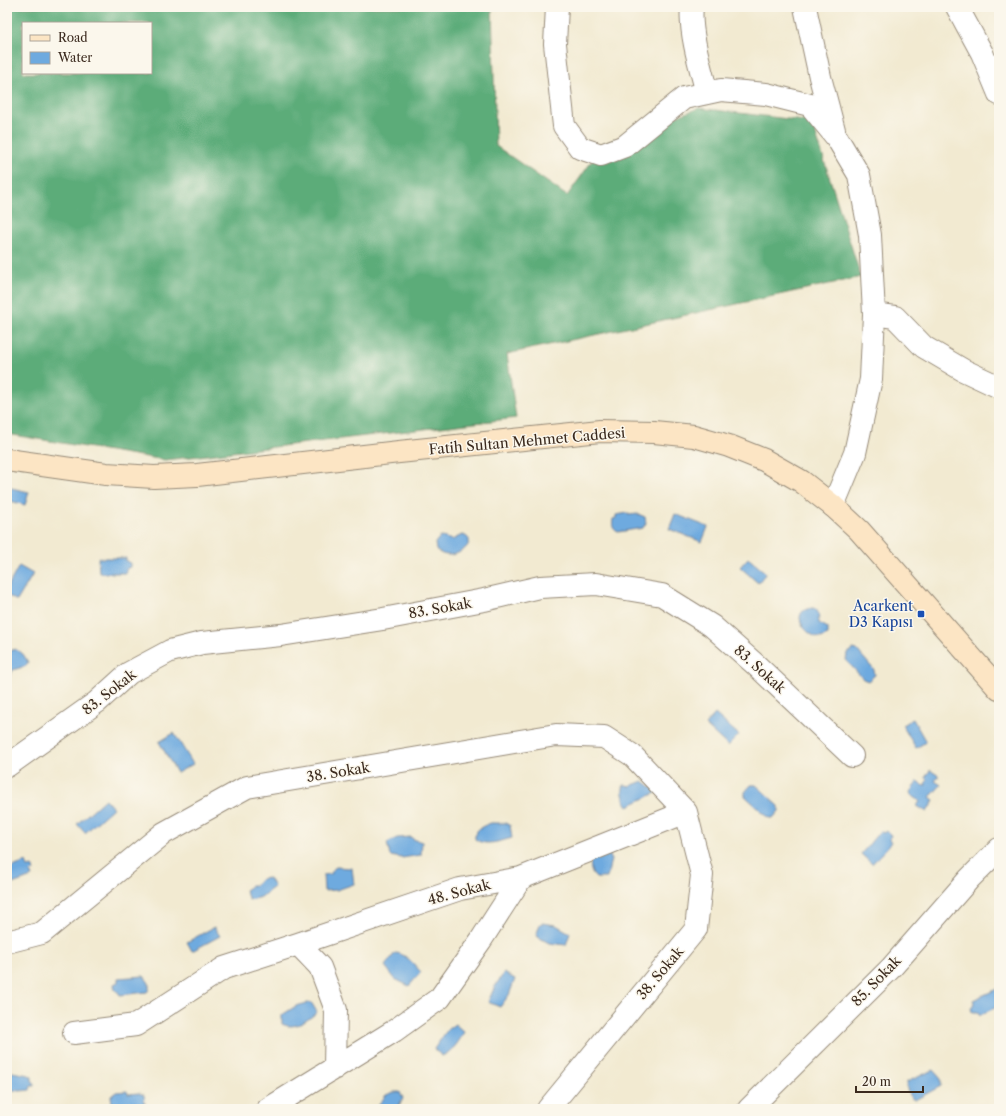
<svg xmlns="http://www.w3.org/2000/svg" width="1006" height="1116" font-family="'Libre Caslon Text',serif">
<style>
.forest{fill:#5cac79;stroke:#4c6b4c;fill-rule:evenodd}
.water{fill:#6eaadf;stroke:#546a7e}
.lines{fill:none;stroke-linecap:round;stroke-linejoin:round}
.street-casing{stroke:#968a78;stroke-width:24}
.secondary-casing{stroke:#968a78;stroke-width:24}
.street{stroke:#fff;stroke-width:22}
.secondary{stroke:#fce5c4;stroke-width:22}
.transit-dot{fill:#1a4fb4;stroke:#fbf7ec;stroke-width:1.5}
.labels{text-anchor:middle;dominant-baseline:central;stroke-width:3;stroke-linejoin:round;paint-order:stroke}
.street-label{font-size:14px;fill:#3b2a1e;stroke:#fbf7ec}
.transit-label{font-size:14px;fill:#164399;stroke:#fbf7ec;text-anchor:end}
</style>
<rect width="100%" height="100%" fill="#fbf7ec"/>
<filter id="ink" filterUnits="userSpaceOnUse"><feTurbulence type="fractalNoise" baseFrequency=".025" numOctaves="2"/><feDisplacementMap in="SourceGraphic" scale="8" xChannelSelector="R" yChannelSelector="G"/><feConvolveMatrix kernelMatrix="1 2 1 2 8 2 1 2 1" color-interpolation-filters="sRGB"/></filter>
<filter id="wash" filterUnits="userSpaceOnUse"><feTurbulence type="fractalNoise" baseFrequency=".012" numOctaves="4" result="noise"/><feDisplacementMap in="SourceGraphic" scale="16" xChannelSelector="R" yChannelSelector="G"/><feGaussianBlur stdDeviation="0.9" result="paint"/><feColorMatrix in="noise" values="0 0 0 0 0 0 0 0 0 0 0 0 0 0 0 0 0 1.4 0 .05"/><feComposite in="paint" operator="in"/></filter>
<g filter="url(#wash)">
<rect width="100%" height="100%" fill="#f2ead1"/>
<path class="forest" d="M7,7H492L496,146L567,196L604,144L699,108L812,122L861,277L507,354L516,418L165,460L7,434ZM23,23H151V73H23Z"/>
<path class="water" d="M7,487L29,492L25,505L7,500Z
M628,513V515L638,514L645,517L646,523L643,528L618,532C612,529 612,525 613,519L616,518V515Z
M675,514L708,527L702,542L669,529Z
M462,535C483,539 453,566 436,550L435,543L439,538L442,537L452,540Z
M98,558H126V561L130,563V567L126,569V573H99Z
M748,558L766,573L758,583L740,567Z
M19,566L33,574L17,601L7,595V588Z
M813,608C820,610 818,617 819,623L828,628V635L821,638C804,636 788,610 813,608Z
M15,649L23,654L28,662L26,666L13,670L7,682V655L8,652Z
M853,649L857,650L874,670L875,675L868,681L863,679L846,660L847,654Z
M715,714L739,735L728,746L705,725Z
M913,719L926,742L916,748L902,725Z
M174,733L193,764L177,773L159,742Z
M930,770L939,776L935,781L941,785L930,797L934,800L927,812L917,806L920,801L911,795L910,792L918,781L923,786L926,785L925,783L928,780L925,778Z
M643,781L658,792L628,806C624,801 621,791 624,785H626L630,786Z
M751,785H756L779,806V811L773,818H769L745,796V792Z
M105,799L113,808L85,833L77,824Z
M491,823H506L510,825L512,838C501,841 485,847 475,839C474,829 483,826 491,823Z
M880,831L883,833L886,831L891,835L890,839L892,842L872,864L861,854Z
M411,837L413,839L422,842L421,855L402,858L390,856L387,843L397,838Z
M609,852L611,859L607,878H596C590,873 590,866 591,859Z
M26,862L28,867L32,866L34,871L30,872L32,877L7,886V869Z
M336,867L352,868L354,884L337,890L324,891L323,875L331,874V871Z
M269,878L274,887L261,897L249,900L245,890L251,886H255L261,879Z
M542,923L556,925L570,933L566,945L549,943L536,936L540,924Z
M214,927L220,936L192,951L187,942Z
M395,953C406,953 414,965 421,972L409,986L395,979L385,966Z
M504,973L515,979L509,995L500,1007L488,1002L495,986Z
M144,976L149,983V990L147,992L120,995L118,992L115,990L114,984L118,982V978Z
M999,988V1006L980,1015L978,1012H972L971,1008L975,1005L973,1000Z
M311,1002L317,1012C307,1021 295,1030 282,1024V1015L296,1006Z
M455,1024L464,1032C459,1042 453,1051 442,1056L434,1049L448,1029Z
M933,1070L941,1079V1086L915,1100C908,1098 906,1089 907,1082Z
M7,1071L29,1075L32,1077V1081L34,1082V1086H31L30,1090L20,1091L7,1089Z
M127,1091L128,1094L139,1093L144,1095L145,1105L131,1109H113L111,1096L116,1092Z
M394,1092H400L403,1098L397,1109H376L386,1095Z"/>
</g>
<g filter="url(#ink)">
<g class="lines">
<defs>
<path id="street" d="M557,7L555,44L564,126L580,148L601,155L625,146L684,98L721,90L766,94L810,105L837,138L859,175L870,235L874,314L871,379L855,453L833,506
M692,7C689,31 701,70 707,93
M805,7L820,77L834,130
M957,7L982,53L999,94
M874,314L895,317L924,347L963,370L999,387
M7,766L97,702L129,673L170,651L202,643L281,635L383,619L484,600L540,587L596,584L662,595L712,626L756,665L852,756
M521,878L686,812
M7,942L42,933L164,833L247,787L556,735L604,737L632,755L686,812L702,875L696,929L548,1109
M298,944L320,967L336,1010L335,1068
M74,1033L136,1025L224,968L298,944L460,889L521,878L481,940L440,998L394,1031L268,1109
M749,1109L892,967L969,879L999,849"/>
<path id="secondary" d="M7,460L106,474L154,477L197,475L399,452L600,431L654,432L694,436L729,446L764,460L801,481L833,506L859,530L999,689"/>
</defs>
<use href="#street" class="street-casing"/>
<use href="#secondary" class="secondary-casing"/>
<use href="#street" class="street"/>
<use href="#secondary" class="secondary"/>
</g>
</g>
<rect class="transit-dot" x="917" y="610" width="8" height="8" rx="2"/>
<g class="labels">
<g class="street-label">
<text transform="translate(527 441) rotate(-5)">Fatih Sultan Mehmet Caddesi</text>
<text transform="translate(440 608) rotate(-10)">83. Sokak</text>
<text transform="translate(760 669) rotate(42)">83. Sokak</text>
<text transform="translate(109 692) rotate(-38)">83. Sokak</text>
<text transform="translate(338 772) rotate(-9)">38. Sokak</text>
<text transform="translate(459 892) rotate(-15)">48. Sokak</text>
<text transform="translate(660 973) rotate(-50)">38. Sokak</text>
<text transform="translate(876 981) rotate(-46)">85. Sokak</text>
</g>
<g class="transit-label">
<text x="913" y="606">Acarkent<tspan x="913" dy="16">D3 Kapısı</tspan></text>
</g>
</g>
<rect width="1006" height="1116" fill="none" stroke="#fbf7ec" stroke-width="24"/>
<rect x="22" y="22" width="130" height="52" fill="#fbf7ec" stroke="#aea59a"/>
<rect x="30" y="35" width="20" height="6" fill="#fce5c4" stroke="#aea59a"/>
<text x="58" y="42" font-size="12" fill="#3b2a1e">Road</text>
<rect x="30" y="52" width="20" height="12" fill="#6eaadf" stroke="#aea59a"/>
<text x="58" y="62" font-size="12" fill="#3b2a1e">Water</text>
<path d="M856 1086v6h67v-6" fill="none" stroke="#3b2a1e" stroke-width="2"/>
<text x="862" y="1086" font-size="12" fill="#3b2a1e" stroke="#fbf7ec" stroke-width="3" paint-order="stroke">20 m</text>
</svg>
